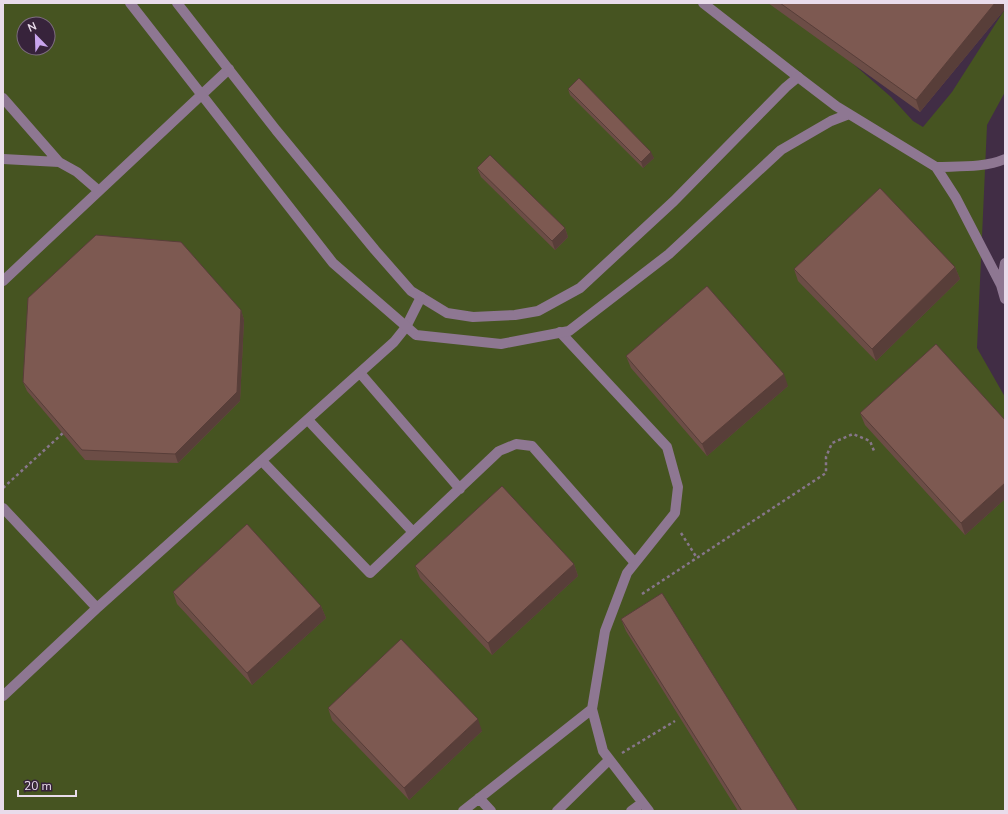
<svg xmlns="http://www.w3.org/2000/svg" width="1008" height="814" font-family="'Nunito Sans',sans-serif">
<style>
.pitch{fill:#465421;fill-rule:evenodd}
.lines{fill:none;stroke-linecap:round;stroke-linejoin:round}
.path{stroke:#87768b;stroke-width:2.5;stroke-dasharray:3 3;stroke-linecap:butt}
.service{stroke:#8e7792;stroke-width:10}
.minor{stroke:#8e7792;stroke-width:10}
.wall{fill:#6c4d46}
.shaded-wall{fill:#583e39}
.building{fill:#7d5951;stroke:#583e39}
</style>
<rect width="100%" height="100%" fill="#412d45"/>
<path class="pitch" d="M3,3H771L843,55L891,97L913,121L923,127L952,92L1005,9V92L987,125L977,348L1005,397V811H3ZM24,24H48V48H24Z"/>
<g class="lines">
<path class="path" d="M3,488L63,433
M681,533L697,558
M642,594L826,473V457L832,443L853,434L870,441L874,451
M622,753L675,721"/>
<path class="service" d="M703,3L798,77
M3,98L59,162
M3,159L59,162L77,172L99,191
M3,281L229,69
M560,332L667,447L678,487L675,513L627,573L605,631L592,709L603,751L649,811
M360,373L460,489
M308,420L413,532
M262,461L370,573L499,451L516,444L532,446L635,563
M3,508L97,608
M3,696L97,608L394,342L406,327L421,297
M479,798L491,811
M463,811L592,709
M557,811L609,760
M631,811L642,803"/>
<path class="minor" d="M130,3L333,263L416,335L501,344L569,331L669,254L781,150L831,121L849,114
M177,3L276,130L375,250L411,291L447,313L473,317L515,315L538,311L580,288L674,201L786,87L798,77L836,106L936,167L956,198L1001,285
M936,167C958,166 984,168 1005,159
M1005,263L1001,285L1005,299"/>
</g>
<path class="wall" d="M768,3H1005V9L920,112Z
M568,89L654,158L643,168L570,95Z
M477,168L565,228L568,237L555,250L481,177Z
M955,267L960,279L876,361L798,281L794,269Z
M241,310L244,320L240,401L178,463L85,460L27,391L23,382Z
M626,356L788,386L707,456L631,368Z
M860,413L1005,420V499L965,535L865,425Z
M574,564L578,576L492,655L420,578L415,566Z
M173,592L321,606L326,618L252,685L177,604Z
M621,619L798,811H738L626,631Z
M328,708L482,731L409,800L332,720Z"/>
<path class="shaded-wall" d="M995,3H1005V9L920,112L916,100Z
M651,152L654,158L643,168L641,162Z
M565,228L568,237L555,250L552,241Z
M955,267L960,279L876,361L872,349Z
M241,310L244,320L240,401L178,463L175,454Z
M784,374L788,386L707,456L702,444Z
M1005,483V499L965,535L961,523Z
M574,564L578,576L492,655L488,643Z
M321,606L326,618L252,685L247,673Z
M478,719L482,731L409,800L404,788Z"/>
<path class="building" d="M780,3H995L916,100Z
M579,78L651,152L641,162L568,89Z
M490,155L565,228L552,241L477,168Z
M880,188L955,267L872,349L794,269Z
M96,235L181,242L241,310L237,392L175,454L82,450L23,382L28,298Z
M707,286L784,374L702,444L626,356Z
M936,344L1005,420V483L961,523L860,413Z
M502,486L574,564L488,643L415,566Z
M247,524L321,606L247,673L173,592Z
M662,593L798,811H742L621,619Z
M401,639L478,719L404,788L328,708Z"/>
<rect width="1008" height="814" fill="none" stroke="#e9dceb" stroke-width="8"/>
<g transform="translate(36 36) rotate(337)"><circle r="19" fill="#37233b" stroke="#7e6d81"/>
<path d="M0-3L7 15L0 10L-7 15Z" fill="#c9a5ee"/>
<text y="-6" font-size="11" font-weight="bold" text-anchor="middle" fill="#e9dceb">N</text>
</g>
<path d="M18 790v6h58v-6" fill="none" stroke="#e9dceb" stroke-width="2"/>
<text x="24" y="790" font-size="12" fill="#e9dceb" stroke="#37233b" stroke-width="3" paint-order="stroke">20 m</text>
</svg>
